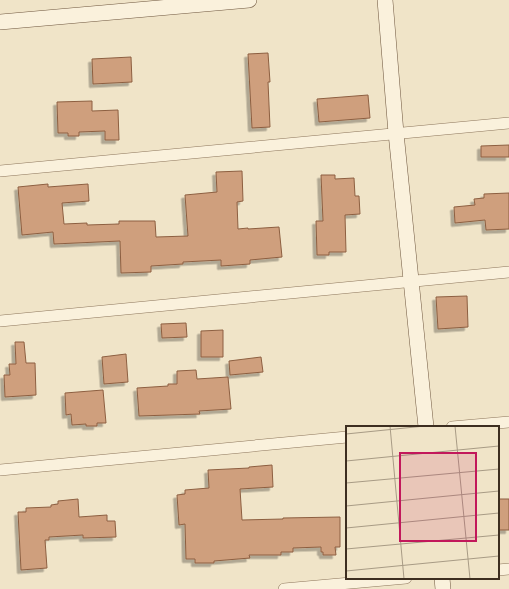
<svg xmlns="http://www.w3.org/2000/svg" width="509" height="589" font-family="Bitter,serif">
<style>
.building{fill:#cf9f7d;stroke:#8d5f41;filter:url(#shadow)}
.lines{fill:none;stroke-linecap:round;stroke-linejoin:round}
.minor-casing{stroke:#8d765c;stroke-width:12}
.secondary-casing{stroke:#6f573f;stroke-width:16}
.minor{stroke:#faf1dc;stroke-width:11}
.secondary{stroke:#faf1dc;stroke-width:15}
.inset-road{fill:none;stroke:#a89b85;stroke-width:1}
.view{fill:#c2185b;fill-opacity:0.15;stroke:#c2185b;stroke-width:2}
.inset-edge{fill:none;stroke:#3d2e20;stroke-width:2}
</style>
<defs>
<filter id="shadow"><feDropShadow dx="-3.5" dy="3.5" stdDeviation="0" flood-color="#0004"/></filter>
</defs>
<rect width="100%" height="100%" fill="#f0e4c8"/>
<path class="building" d="M268,53L270,82H268L270,127L252,128L248,54Z
M131,57L132,82L93,84L92,59Z
M368,95L370,118L319,122L317,99Z
M92,101V111L118,110L119,140H105V131L79,132V136H68V133H58L57,102Z
M509,145V157H481V146Z
M242,171L243,201L237,202L238,229L248,228V229L279,227L282,257L250,260V264L221,266V260L183,262V264L151,266V272L121,273L120,241L54,244L53,232L22,235L18,187L48,184V187L88,184L89,201L62,203L64,224L87,223V225L119,224V221H155L156,237L188,236L185,195L217,192L216,172Z
M321,175H335V179L354,178L355,196H359L360,214L345,215L346,252H329V255H317L316,221H323Z
M509,193V229L486,230L485,220L455,223L454,207L475,205L474,199L484,198V194Z
M467,296L468,327L438,329L436,297Z
M186,323L187,337L162,338L161,324Z
M223,330V357H201V331Z
M15,342H24L26,363H35L36,395L5,397L4,375H10L9,364H16Z
M126,354L128,382L104,384L102,357Z
M261,357L263,372L230,375L229,361Z
M196,370L197,379L228,377L231,409L199,411L200,414L139,416L137,388L168,386V384H177V371Z
M103,390L106,423H97V426H86V424L72,425L71,414L66,415L65,393Z
M272,465L273,487L240,489L242,520L283,519V518L340,517V547H335L336,555H323V552H321V547L293,548V552H281V555H249L250,558L214,561V563H195V559H186L185,524L179,525L177,495L185,494V490L209,488L208,470L249,468V467Z
M78,499L79,517L107,515V521H115L116,537L83,538V535L49,537V540H45L47,568L21,570L18,512H26V508L51,507V505L58,504V501Z
M498,499H509V530H498Z"/>
<g class="lines">
<defs>
<path id="minor" d="M0,171L509,123
M0,321L509,272
M452,427L509,422
M0,470L347,437
M498,570L509,569
M284,589L406,578"/>
<path id="secondary" d="M385,0L396,133L426,427
M0,22L249,0
M442,578L443,589"/>
</defs>
<use href="#minor" class="minor-casing"/>
<use href="#secondary" class="secondary-casing"/>
<use href="#minor" class="minor"/>
<use href="#secondary" class="secondary"/>
</g>
<g transform="translate(346 426)">
<rect width="153" height="153" fill="#f0e4c8"/>
<path class="inset-road" d="M44,0L58,153M109,0L124,153M0,8L79,0M0,35L153,20M0,57L153,43M0,80L153,65M0,102L153,87M0,123L153,109M0,145L153,130"/>
<path class="view" d="M54,27H130V115H54Z"/>
<rect width="153" height="153" class="inset-edge"/>
</g>
</svg>
